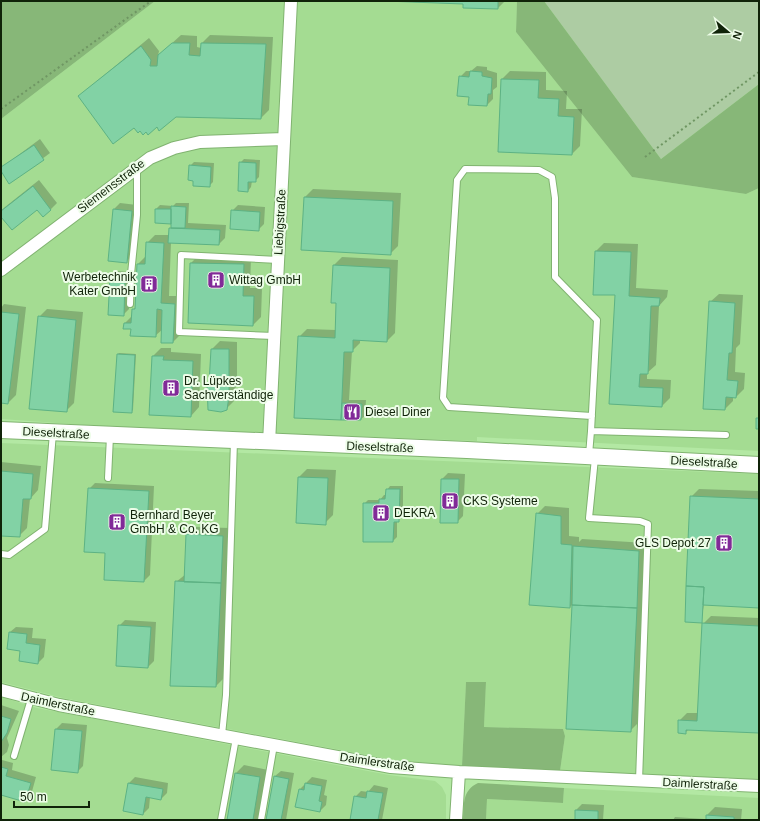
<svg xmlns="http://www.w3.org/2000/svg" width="760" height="821" font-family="Helvetica,sans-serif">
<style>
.built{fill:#a4dc92}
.green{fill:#adcca3}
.forest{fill:#87b778}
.shadow{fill:#0003}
.building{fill:#82d2a5;stroke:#5db284}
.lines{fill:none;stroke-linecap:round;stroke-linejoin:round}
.lane-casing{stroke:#80b370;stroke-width:8}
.street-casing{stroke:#80b370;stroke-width:14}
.secondary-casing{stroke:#80b370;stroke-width:18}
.path{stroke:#6f9663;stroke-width:2;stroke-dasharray:2 3;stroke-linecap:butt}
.lane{stroke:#fff;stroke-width:6}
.street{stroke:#fff;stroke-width:12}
.secondary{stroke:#fff;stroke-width:16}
.labels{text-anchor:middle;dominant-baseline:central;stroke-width:4;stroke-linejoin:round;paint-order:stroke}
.street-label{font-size:12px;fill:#102309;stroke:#edfde8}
.poi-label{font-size:12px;fill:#102309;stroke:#edfde8;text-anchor:start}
</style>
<rect width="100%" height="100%" fill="#b3e8a3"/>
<path class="built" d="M155,1H517L516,32L632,177L746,194L759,188V451L477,437V441L245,432L99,426L1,419V119Z
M1,443L759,474V780L560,771L565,736L563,729L484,727L486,682H466L462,766L394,760L63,698L1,682Z
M1,697L37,708L389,775L435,781L442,787L446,795V820H1Z
M564,788L759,798V820H486L487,799L563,803Z"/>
<path class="green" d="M544,1H759V84L661,159Z"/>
<path class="forest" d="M1,1H155L1,119Z
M517,1H544L661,159L759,84V188L746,194L632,177L516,32Z
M466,682H486L484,727L563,729L565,736L560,771L462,766Z
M478,783L564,788L563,803L487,799L486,820H463C464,805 462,790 478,783Z"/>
<path class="shadow" d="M386,1H505L498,8L464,4Z
M181,35L197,36V47L201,48L202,43L210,35L273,37L269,110L261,118L175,116L146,131L134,127L79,96L149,38L159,51L158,56Z
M477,66L487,67V70L497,73V87L493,90V99L487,105L470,96L460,77L466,71H471Z
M510,71L546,72V90L567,91L566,109H582L580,146L572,154L502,79Z
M40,139L50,153L10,183L1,168Z
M244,159L260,160L259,177L255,181H252L251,187L248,191L240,163Z
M194,162L214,163L213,182L209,186L194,180L190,166Z
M39,180L57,203L51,209L43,215L38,208L1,215V211L5,207Z
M313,189L401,193L398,246L390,254L302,249L305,197Z
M120,203L137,205L132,256L126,262L114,209Z
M176,203H189L188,223L226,225L225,238L219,244L171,242L169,296H182L181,334L173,342L163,329L155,336L132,328L125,323L133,315V310L136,307L138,264L146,256L147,243L155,235H169L172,223L156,209L160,205L173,206Z
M238,205L265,207L264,224L258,230L232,211Z
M604,243L638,244L636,288L668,290L667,297L659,306L656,365L647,373V379L671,380L670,398L662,406L610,404L616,294H594L596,251Z
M199,255L251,257L250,288H262L261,317L253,325L191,263Z
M342,257L398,260L395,333L387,341L360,340V343L352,351L349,400H366L365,416L361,419L295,417L299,337L307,329L336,330L337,302L334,265Z
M116,271L130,272L129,309L123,315L111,277Z
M719,294L743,295L740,344L736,348L735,372L745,373L744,389L736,397H733V401L725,409L710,302Z
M4,304L26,307L16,395L8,403L1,402V308Z
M47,309L83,312L74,403L66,411L39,317Z
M220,341L237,342V377L234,401L226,409L208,384L210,382L212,349Z
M161,348H171V352L201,354L199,407L191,416L153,356Z
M119,353L136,354L133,410L131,412L118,354Z
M1,462L41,466L38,490L30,499L27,528L19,536L1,535Z
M307,469L336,470L333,515L325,523L299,477Z
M448,473L465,474L463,516L457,522L442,479Z
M95,483L154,486L150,575L144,581L106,552L89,489Z
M390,486H403V517L397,521V537L393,541L364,504L368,500H380L384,495H386L387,490Z
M699,489L759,491V607L704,604L701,622L691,497Z
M545,506L569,508V536L579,537V542L582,539L646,543L638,723L630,731L573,604L570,607L537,514Z
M196,527L230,528L224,678L216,686L176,582L186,574L187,535Z
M711,616L759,618V732L689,729L685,733L679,721L687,713H699L703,624Z
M125,620L156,622L154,661L148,667L119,626Z
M16,627L33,628L32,638L46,639L44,657L38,663L21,650L10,632Z
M1,705L19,711L7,738L9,745L7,752L1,757Z
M62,723L87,725L83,766L77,772L52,769L56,729Z
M2,760L13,763L12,770L36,777L31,795L25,801L1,794Z
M244,765L268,770L259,820H228L235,774Z
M281,771L294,773L286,820H267L275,776Z
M135,777L168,783L167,793L161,799L150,797L149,808L143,814L129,783Z
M312,777L327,780L324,795L327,796L326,805L320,811L300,789Z
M374,785L388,788L382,820H351L355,797L361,791L368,792Z
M582,804L604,805L603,820H576V810Z
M715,807L742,809L741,820H707V815Z
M675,817L704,819V820H673Z"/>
<path class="building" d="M385,1H498V9L463,8V4Z
M172,43H190L189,55L200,56L201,43L266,44L261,119L176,117L159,131L157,127L148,135L146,132L143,135L140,131L138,133L134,128L113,144L78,96L141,46L151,60L150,66H157L158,55Z
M470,71L482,72V76L492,78L491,94H488L487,106L468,105L469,97L457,96L459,76L469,77Z
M501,79L539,80L538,98L559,99L558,116L574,117L572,155L498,152Z
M34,145L44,160L9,184L1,171V167Z
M239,162L256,163V182H248V192L238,191Z
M189,165L211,167L210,187L193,186V181L188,180Z
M33,186L51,210L43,217L37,210L12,230L1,217V211Z
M304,197L393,201L391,255L301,250Z
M171,206L186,207L185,228H171Z
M113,209L132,211L127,263L108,261Z
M155,209H171V224L155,223Z
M231,210L260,212L259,231L230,229Z
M169,228L220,230L219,245L168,243Z
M146,242L164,243L161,303L175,304L173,343H161L162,310L157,309L156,337L130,336L131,329H123L124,323H131L132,309H135L137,264H145Z
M595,251L631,252L629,296L660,298L659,306H651L648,374H640L639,387L663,388L662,407L609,404L615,295H593Z
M190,263L244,264L243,296H254L253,326L188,323Z
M333,265L390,268L387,342L353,340V352H344L341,420L294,418L298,336L335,338L336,303H331Z
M110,277L125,278L124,316L108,315Z
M709,301L735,303L732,353H729L727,380L738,381L736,398L726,397L725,410L703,409Z
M1,312L19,314L8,404L1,403Z
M38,316L76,320L67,412L29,409Z
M211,349H229V396L227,410L221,412L208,410L207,384H209Z
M117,354L135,355L132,413L113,412Z
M152,356H164L163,360L193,361L191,417L149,415Z
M342,403L362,404L361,420H341Z
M756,418H759V429H756Z
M1,471L33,474L31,499H23L20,537L1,536Z
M298,477L328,478L326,525L296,523Z
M441,479H459L458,523H440Z
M88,488L149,491L144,582L104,580L105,553L84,552Z
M386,489H400L399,522H394L393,542H363V503H379V499H385Z
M690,496L759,499V608L703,605L704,587L686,586Z
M536,513L561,516V544L572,545L570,608L529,605Z
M186,534L223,536L221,583L184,582Z
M573,546L639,551L637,608L572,605Z
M175,581L221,583L216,687L170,686Z
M686,586L704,587L702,623L685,622Z
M572,605L637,608L631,732L566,729Z
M702,623L759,626V733L686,730V734L678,733V720L697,721Z
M118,625L151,627L148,668L116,666Z
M9,632L27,634L26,643L40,645L38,664L19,661L20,651L7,649Z
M1,716L11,719L7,733L1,742Z
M55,729L82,731L78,773L51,770Z
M1,767L8,769L6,776L31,783L25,802L1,795Z
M235,773L260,777L253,820H227Z
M274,776L289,779L281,820H266Z
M128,783L163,789L161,800L146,797L143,815L123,811Z
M305,783L322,786L319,801L322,802L320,812L295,807L299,789L304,790Z
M367,791L383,793L378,820H350L354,796L366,798Z
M575,810L598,811V820H575Z
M706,815L734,817V820H706Z"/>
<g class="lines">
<defs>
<path id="lane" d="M130,304L131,274L137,215V168
M274,336L179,332L181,255L278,260
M591,431L597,320L555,277V198L552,177L539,170L465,169L457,180L443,398L449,407L592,416
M589,455L591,431L726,435
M595,458L589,518L640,521L648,524L639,781
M108,478L110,436
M1,554L9,555L45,529L53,433
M222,735L226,695L234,441
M14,756L31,699
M221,820L236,738
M261,820L274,745"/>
<path id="street" d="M1,270L150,158L174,148L200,142L284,139
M269,443L291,1
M1,690L59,705L391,767L459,772L759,786
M456,820L459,772"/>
<path id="secondary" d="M1,430L467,450L759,465"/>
</defs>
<use href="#lane" class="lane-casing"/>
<use href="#street" class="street-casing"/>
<use href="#secondary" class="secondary-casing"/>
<path class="path" d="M1,109L151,1
M645,157L759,72"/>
<use href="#lane" class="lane"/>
<use href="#street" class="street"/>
<use href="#secondary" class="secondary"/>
</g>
<defs>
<symbol id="building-square" viewBox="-11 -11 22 22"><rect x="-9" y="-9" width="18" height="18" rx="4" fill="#812a98" stroke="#edfde8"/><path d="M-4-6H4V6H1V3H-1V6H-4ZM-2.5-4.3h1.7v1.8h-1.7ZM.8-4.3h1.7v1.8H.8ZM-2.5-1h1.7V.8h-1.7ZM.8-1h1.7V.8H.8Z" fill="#fff"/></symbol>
<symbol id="restaurant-square" viewBox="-11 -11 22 22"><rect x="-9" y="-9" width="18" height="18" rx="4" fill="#812a98" stroke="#edfde8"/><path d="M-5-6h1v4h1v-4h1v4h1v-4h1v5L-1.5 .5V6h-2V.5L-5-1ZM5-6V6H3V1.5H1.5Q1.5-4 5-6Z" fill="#fff"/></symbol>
</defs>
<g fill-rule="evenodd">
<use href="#building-square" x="206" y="270" width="20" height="20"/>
<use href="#building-square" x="139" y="274" width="20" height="20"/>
<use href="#building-square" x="161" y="378" width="20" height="20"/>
<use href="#restaurant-square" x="342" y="402" width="20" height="20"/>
<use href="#building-square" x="440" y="491" width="20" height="20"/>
<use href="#building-square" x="371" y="503" width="20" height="20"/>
<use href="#building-square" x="107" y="512" width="20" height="20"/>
<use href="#building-square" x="714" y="533" width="20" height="20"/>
</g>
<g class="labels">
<g class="street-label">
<text transform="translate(111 186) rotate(-37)">Siemensstraße</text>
<text transform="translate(280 222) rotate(-87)">Liebigstraße</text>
<text transform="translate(56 433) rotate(3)">Dieselstraße</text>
<text transform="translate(380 447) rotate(2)">Dieselstraße</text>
<text transform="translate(704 462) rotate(3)">Dieselstraße</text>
<text transform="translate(58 704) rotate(12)">Daimlerstraße</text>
<text transform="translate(377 762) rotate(8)">Daimlerstraße</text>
<text transform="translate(700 784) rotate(3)">Daimlerstraße</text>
</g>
<g class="poi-label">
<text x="136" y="277" text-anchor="end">Werbetechnik<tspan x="136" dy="14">Kater GmbH</tspan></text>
<text x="229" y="280">Wittag GmbH</text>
<text x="184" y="381">Dr. Lüpkes<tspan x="184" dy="14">Sachverständige</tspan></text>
<text x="365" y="412">Diesel Diner</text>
<text x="463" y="501">CKS Systeme</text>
<text x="394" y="513">DEKRA</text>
<text x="130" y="515">Bernhard Beyer<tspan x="130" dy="14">GmbH &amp; Co. KG</tspan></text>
<text x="711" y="543" text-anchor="end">GLS Depot 27</text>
</g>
</g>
<rect width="760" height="821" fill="none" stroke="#102309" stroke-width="4"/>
<g transform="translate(728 32) rotate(109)" stroke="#edfde8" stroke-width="3" paint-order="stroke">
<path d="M0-3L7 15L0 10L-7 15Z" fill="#102309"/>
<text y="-6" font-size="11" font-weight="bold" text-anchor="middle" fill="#102309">N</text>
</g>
<path d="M14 801v6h75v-6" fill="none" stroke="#102309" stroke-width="2"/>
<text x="20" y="801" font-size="12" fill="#102309" stroke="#edfde8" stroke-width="3" paint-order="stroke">50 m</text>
</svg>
